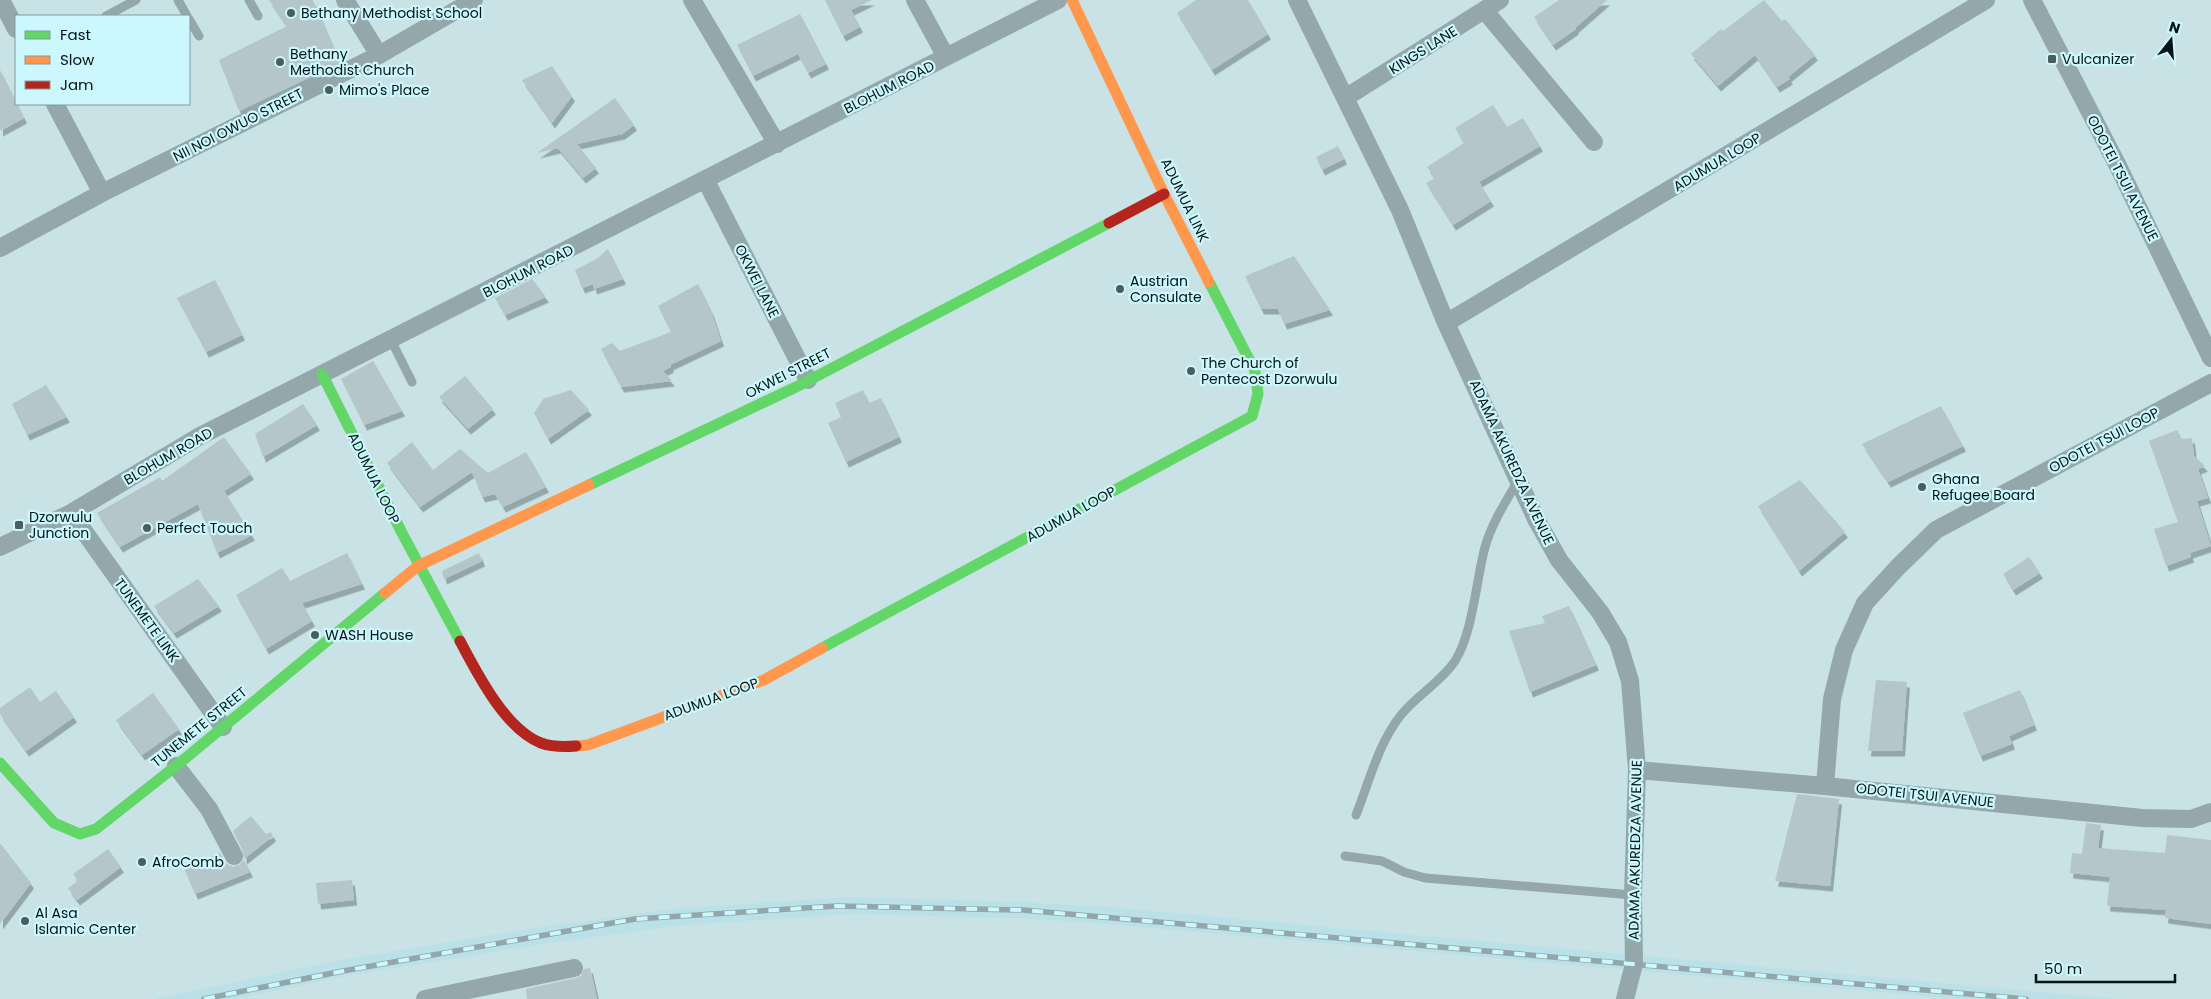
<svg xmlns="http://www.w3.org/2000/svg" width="2211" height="999" font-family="Poppins,sans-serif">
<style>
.built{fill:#b9e1e7}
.building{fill:#b4c6c9;filter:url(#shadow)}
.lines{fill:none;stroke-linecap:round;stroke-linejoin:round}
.lane{stroke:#94a7aa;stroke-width:9}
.street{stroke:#94a7aa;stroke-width:18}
.fast{stroke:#63d668;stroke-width:11}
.slow{stroke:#ff974d;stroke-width:11}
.jam{stroke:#b3261e;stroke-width:11}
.rail-casing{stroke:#93a6aa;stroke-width:5.5}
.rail{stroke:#cbf7fd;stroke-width:4;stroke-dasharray:11;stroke-linecap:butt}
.poi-dot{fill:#4a5d5f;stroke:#cbf7fd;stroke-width:2}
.labels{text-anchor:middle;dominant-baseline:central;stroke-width:4.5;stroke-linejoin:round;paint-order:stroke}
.poi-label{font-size:14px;fill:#051517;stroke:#cbf7fd;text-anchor:start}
.street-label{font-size:14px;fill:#051517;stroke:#cbf7fd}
</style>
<defs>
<filter id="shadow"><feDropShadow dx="3" dy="5.5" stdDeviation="0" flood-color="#0004"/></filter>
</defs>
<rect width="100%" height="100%" fill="#c9e2e5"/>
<path class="built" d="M852,897L1019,902L1108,907L2116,999H1960L1107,924L1018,918L852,914L682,925L544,944L350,975L235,999H154L347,959L541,927L680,908Z"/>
<path class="building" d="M269,0H313L340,63L239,111L219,60L287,26Z
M825,0H872L851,10L860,27L843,36Z
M1196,0H1248L1268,34L1212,70L1177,13Z
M1559,0H1607L1575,28L1576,29L1553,45L1534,17Z
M1764,0L1782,21L1785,19L1815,55L1788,77L1790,79L1777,87L1755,55L1718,86L1691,54L1721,29L1723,31Z
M800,14L826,64L808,73L798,54L753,76L737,45Z
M552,66L572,96L552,123L522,80Z
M0,70L24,118L0,131Z
M615,98L634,125L622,134L577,144L596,168L583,178L558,148L537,153Z
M1493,105L1507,127L1523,118L1540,146L1479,182L1491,201L1453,225L1426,183L1435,178L1427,167L1464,143L1455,128Z
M1338,146L1344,159L1322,170L1316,157Z
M608,249L623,279L594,289L593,284L582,288L575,270L598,258Z
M1294,256L1330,310L1284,324L1278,309H1261L1245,276Z
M532,279L546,297L505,315L495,298Z
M215,280L242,335L206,352L177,298Z
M698,284L711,311L721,341L670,365L671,367L663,371L672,381L621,387L601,349L612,343L620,351L671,332L658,306Z
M373,361L402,411L364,425L341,379Z
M465,376L493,409L468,429L439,397Z
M46,385L67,417L27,435L12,404Z
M571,390L589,410L548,439L534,413L543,399Z
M863,390L869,403L881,398L899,437L846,462L828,423L841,417L835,403Z
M303,404L317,425L263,457L255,434Z
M1941,406L1963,446L1888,482L1862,444Z
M2177,430L2182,439L2192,438L2194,456L2205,466L2198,469L2208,498L2197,501L2211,546L2190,553L2191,557L2166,566L2154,529L2178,522L2149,441Z
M224,437L251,474L224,491L252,535L217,553L198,504L120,547L97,513L160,477L162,481Z
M412,442L433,470L460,449L488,473L526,452L546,487L503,507L495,494L482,497L472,472L420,507L387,463Z
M1800,480L1845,532L1799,571L1758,506Z
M347,553L362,584L302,603L312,621L266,649L236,595L282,568L290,581Z
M479,553L482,561L444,579L442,571Z
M2029,557L2040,573L2013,590L2003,574Z
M198,579L219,606L174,633L154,606Z
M1569,606L1596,665L1530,692L1509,631L1545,623L1542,616Z
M1876,680L1907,682L1902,751H1868Z
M30,687L40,702L56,691L74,717L26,751L0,714V708Z
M2020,690L2034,725L2009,736L2012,744L1980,756L1963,713Z
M153,693L179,729L142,755L116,720Z
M1797,794L1839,799L1830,886L1775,881Z
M251,816L266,834L271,832L273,836L244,859L243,851L233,831Z
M2086,823L2101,825L2098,848L2165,853L2167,835L2211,840V924L2165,918L2166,910L2107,906L2110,877L2070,873L2072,853L2082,854Z
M0,843L31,883L0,924Z
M108,849L121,867L77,900L68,888L78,881L73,874Z
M220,853L228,865L233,867L239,865L244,860L250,872L195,894L184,868Z
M352,880L354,900L318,904L316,883Z
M590,968L597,999H527L526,989L576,978L581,976L584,969Z"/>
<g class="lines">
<path class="lane" d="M178,0L187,16
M249,0L258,16
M106,16L136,0
M189,19L199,36
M391,340L412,382
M1356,815C1369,782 1379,742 1401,715C1417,695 1441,682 1455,661C1473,632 1476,581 1485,547C1492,523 1506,501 1519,479
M1345,856L1382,861L1404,872L1425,878L1633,895"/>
<path class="street" d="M1,0L16,29
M345,0L379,55
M692,0L777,144
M915,0L946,57
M1297,0L1400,210L1446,323L1536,519L1559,560L1600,612L1618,642L1630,681L1637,770L1633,895L1634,964L1625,999
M2032,0L2118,166L2211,358
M1485,11L1594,142
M1345,98L1500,0
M55,104L102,193
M706,181L808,380
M0,248L102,193L379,55L474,0
M1446,323L1986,0
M71,513L223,727
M0,547L71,513L200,436L1058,0
M176,766L209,809L234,856
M1637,770L1825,786L2142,818L2191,819L2211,812
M1825,786L1832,699L1844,650L1865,603L1898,567L1936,530L2211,383
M425,999L574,968"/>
<path class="fast" d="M322,374L402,533L460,641
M589,485L798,386L1109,223
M822,648L1252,416L1258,394L1255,371L1209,282
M0,763L54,823L80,834L96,829L176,766L385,593"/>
<path class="slow" d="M1072,0L1164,194L1209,282
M385,593L418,566L589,485
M576,746L588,745L764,680L822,648"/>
<path class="jam" d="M1109,223L1164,194
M460,641C477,673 505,729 541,743C552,747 564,747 576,746"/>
<defs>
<path id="rail" d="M204,999L343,971L635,919L837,906L1023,910L2026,999"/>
</defs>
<use href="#rail" class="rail-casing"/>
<use href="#rail" class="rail"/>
</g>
<g class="poi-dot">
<circle cx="291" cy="13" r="5"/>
<rect x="2047" y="54" width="10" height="10" rx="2.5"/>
<circle cx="280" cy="62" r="5"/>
<circle cx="329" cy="90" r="5"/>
<circle cx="1120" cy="289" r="5"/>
<circle cx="1191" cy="371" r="5"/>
<circle cx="1922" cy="487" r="5"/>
<rect x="14" y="520" width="10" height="10" rx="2.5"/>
<circle cx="147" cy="528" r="5"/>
<circle cx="315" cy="635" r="5"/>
<circle cx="142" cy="862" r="5"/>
<circle cx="25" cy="921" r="5"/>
</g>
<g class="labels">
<g class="poi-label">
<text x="301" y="13">Bethany Methodist School</text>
<text x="290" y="54">Bethany<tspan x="290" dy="16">Methodist Church</tspan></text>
<text x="2062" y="59">Vulcanizer</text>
<text x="339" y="90">Mimo's Place</text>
<text x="1130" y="281">Austrian<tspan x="1130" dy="16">Consulate</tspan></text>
<text x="1201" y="363">The Church of<tspan x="1201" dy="16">Pentecost Dzorwulu</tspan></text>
<text x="1932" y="479">Ghana<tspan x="1932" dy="16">Refugee Board</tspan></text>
<text x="29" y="517">Dzorwulu<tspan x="29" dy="16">Junction</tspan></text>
<text x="157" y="528">Perfect Touch</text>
<text x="325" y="635">WASH House</text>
<text x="152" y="862">AfroComb</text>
<text x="35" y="913">Al Asa<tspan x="35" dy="16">Islamic Center</tspan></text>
</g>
<g class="street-label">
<text transform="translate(1423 50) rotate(-32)">KINGS LANE</text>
<text transform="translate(889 87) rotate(-27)">BLOHUM ROAD</text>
<text transform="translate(238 125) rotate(-27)">NII NOI OWUO STREET</text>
<text transform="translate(1717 162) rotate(-31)">ADUMUA LOOP</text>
<text transform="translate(2123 178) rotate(63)">ODOTEI TSUI AVENUE</text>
<text transform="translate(1185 200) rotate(64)">ADUMUA LINK</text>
<text transform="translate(528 271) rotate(-27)">BLOHUM ROAD</text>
<text transform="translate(757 281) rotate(63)">OKWEI LANE</text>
<text transform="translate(788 373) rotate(-27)">OKWEI STREET</text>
<text transform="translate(2104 440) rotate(-28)">ODOTEI TSUI LOOP</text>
<text transform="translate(168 456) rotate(-30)">BLOHUM ROAD</text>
<text transform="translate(1512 462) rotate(65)">ADAMA AKUREDZA AVENUE</text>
<text transform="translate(374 478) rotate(64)">ADUMUA LOOP</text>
<text transform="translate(1071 514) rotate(-29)">ADUMUA LOOP</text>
<text transform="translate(147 620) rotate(54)">TUNEMETE LINK</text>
<text transform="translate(711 699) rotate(-20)">ADUMUA LOOP</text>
<text transform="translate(199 727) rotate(-39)">TUNEMETE STREET</text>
<text transform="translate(1925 795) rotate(6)">ODOTEI TSUI AVENUE</text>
<text transform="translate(1635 850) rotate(-89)">ADAMA AKUREDZA AVENUE</text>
</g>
</g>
<rect x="15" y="15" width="175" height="90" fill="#cbf7fd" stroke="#7c9da1"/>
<rect x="25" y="31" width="25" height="8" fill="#63d668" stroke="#7c9da1"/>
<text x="60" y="40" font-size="15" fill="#051517">Fast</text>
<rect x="25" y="56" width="25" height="8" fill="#ff974d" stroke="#7c9da1"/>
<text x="60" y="65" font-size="15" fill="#051517">Slow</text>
<rect x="25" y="81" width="25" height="8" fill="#b3261e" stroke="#7c9da1"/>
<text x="60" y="90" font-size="15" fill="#051517">Jam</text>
<g transform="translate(2171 40) rotate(17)" stroke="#cbf7fd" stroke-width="4" paint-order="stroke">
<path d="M0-4L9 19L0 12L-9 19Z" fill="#051517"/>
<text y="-8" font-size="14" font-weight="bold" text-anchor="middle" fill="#051517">N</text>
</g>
<path d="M2036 974v8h139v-8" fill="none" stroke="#051517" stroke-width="2.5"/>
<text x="2044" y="974" font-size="15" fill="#051517" stroke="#cbf7fd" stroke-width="4" paint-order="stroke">50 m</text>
</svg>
